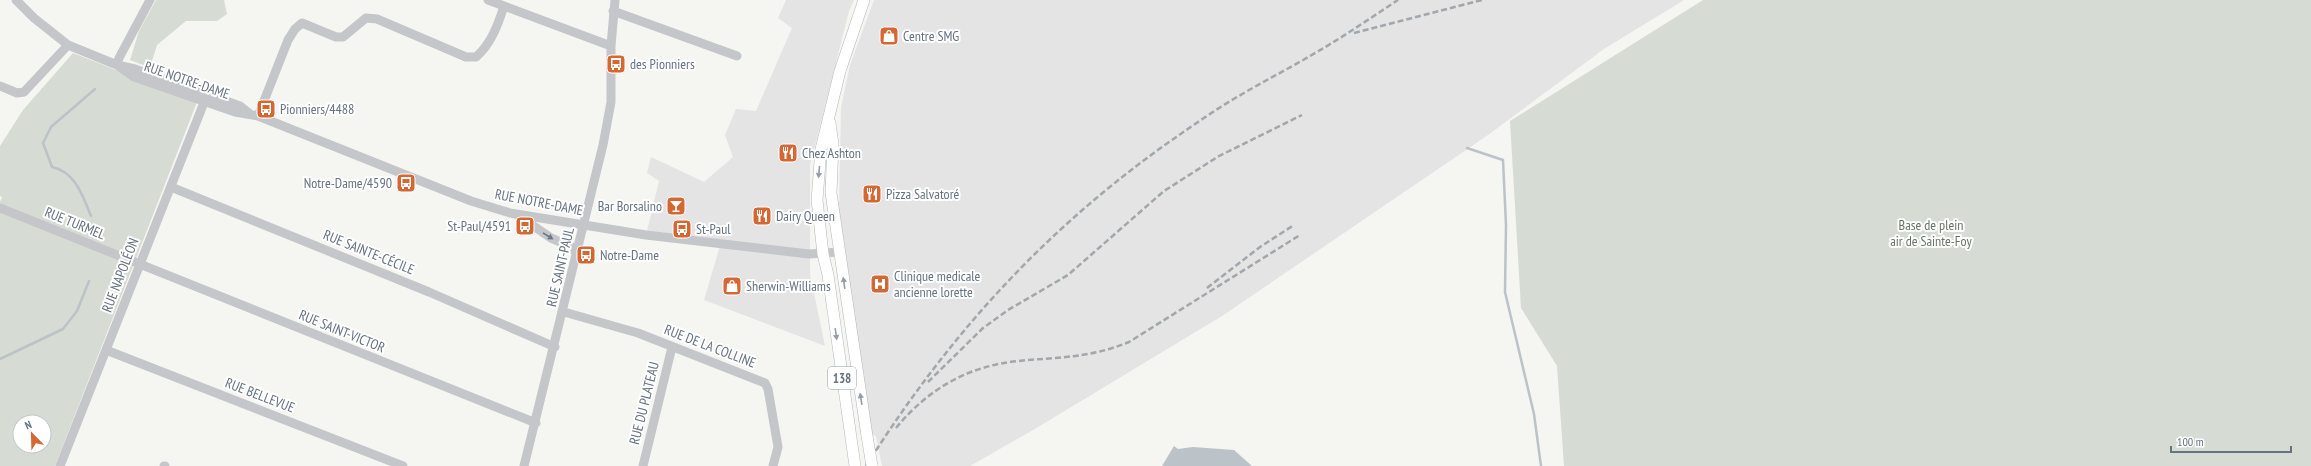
<svg xmlns="http://www.w3.org/2000/svg" width="2311" height="466" font-family="'PT Sans Narrow',sans-serif">
<style>
.built{fill:#e3e4e3}
.green{fill:#d6dcd3;fill-rule:evenodd}
.water{fill:#bbc3c8}
.lines{fill:none;stroke-linecap:round;stroke-linejoin:round}
.stream{stroke:#bbc3c8;stroke-width:2.5}
.major-casing{stroke:#b4b8bb;stroke-width:12}
.minor{stroke:#c4c6ca;stroke-width:9}
.major{stroke:#fff;stroke-width:11}
.rail{stroke:#a2a7ac;stroke-width:2.5;stroke-dasharray:6 3;stroke-linecap:butt}
.major-bridge-casing{stroke:#b4b8bb;stroke-width:12;stroke-linecap:butt}
.major-bridge{stroke:#fff;stroke-width:11}
.oneway{fill:#949da7}
.oneway2{fill:#6b7785}
.labels{text-anchor:middle;dominant-baseline:central;stroke-width:4;stroke-linejoin:round;paint-order:stroke}
.shield{fill:#fff;stroke:#949da7;stroke-width:1}
.shield-label{font-size:13px;font-weight:bold;fill:#667381}
.poi-label{font-size:14px;fill:#667381;stroke:#fff;text-anchor:start}
.street-label{font-size:14px;fill:#667381;stroke:#fff}
.park-label{font-size:14px;fill:#677865;stroke:#fff}
</style>
<rect width="100%" height="100%" fill="#f5f5f2"/>
<path class="built" d="M786,0H854L849,11L810,165V274L825,346L704,300L720,246L646,235L659,181L647,173L651,157L704,182L733,157L725,135L736,109L756,111L792,28L778,18Z
M874,0H1684L1604,49L1488,135L1222,316L1033,430L970,466H882L876,436L860,433L839,210L841,108L850,65Z"/>
<path class="green" d="M156,0H224L227,14L217,21H186L157,45L152,61L143,65L130,60L139,31Z
M1703,0H2311V466H1564L1557,366L1521,308L1510,121Z
M73,53L197,102L55,466H0V202L2,197L0,196V146L23,110ZM20,422H44V446H20Z"/>
<path class="water" d="M1174,446L1178,449L1193,447L1234,450L1252,466H1162Z"/>
<g class="lines">
<path class="stream" d="M1467,148L1503,160L1506,225L1505,292L1534,414L1541,466
M91,216C83,197 76,172 52,167L43,143L51,127L95,89
M0,359L63,329L77,311L89,281"/>
<defs>
<path id="major" d="M830,123L833,144L831,193L867,436
M855,466L828,275L823,254L817,200L821,149L840,71L864,0"/>
</defs>
<use href="#major" class="major-casing"/>
<path class="minor" d="M16,0L34,18L68,45L117,65L135,69L240,106L249,113
M488,0L504,6
M613,11L737,56
M117,65L134,77L235,112L258,116L471,201L510,213L646,235L809,254L839,252
M117,65L119,58L150,0
M0,86L17,93L24,92L68,45
M258,116L288,40L295,29L302,23L336,37H343L366,18L377,19L466,57H476C491,44 498,25 504,6L611,46
M171,187L429,292L555,347
M0,208L536,423
M519,216L551,238L572,247L577,255
M564,312L638,333L765,383L768,389L778,447L773,466
M106,350L403,466
M60,466L207,95
M164,466H165
M524,466L603,145L611,102V46L615,0
M643,466L672,347"/>
<use href="#major" class="major"/>
<path class="rail" d="M1354,33L1482,0
M1207,288L1260,247L1294,225
M928,382L983,328L1008,310L1068,275L1164,191L1219,156L1302,115
M896,428C928,389 968,366 1018,361C1059,357 1090,358 1129,342L1300,235
M866,466C948,336 1045,229 1172,140C1195,124 1219,107 1244,93C1266,80 1288,69 1310,56C1340,39 1369,19 1398,0"/>
<defs>
<path id="major-bridge" d="M867,436L872,466"/>
</defs>
<use href="#major-bridge" class="major-bridge-casing"/>
<use href="#major-bridge" class="major-bridge"/>
</g>
<defs><path id="oneway-solid" d="M-6-.8H1V-3.2L6.5 0L1 3.2V.8H-6Z"/></defs>
<g class="oneway">
<use href="#oneway-solid" transform="translate(819 172) rotate(95)"/>
<use href="#oneway-solid" transform="translate(844 283) rotate(-98)"/>
<use href="#oneway-solid" transform="translate(836 334) rotate(82)"/>
<use href="#oneway-solid" transform="translate(861 399) rotate(-99)"/>
</g>
<use class="oneway2" href="#oneway-solid" transform="translate(548 236) rotate(32)"/>
<defs>
<symbol id="shop-square" viewBox="-11 -11 22 22"><rect x="-9" y="-9" width="18" height="18" rx="4" fill="#d56732" stroke="#fff"/><path d="M-5-2.5h2.3a2.7 3.5 0 0 1 5.4 0H5L5.5 6h-11ZM-1.5-2.5h3a1.5 2.3 0 0 0-3 0Z" fill="#fff"/></symbol>
<symbol id="bus-square" viewBox="-11 -11 22 22"><rect x="-9" y="-9" width="18" height="18" rx="4" fill="#d56732" stroke="#fff"/><path d="M-5-6H5V4H4V6H2V4H-2V6H-4V4H-5ZM-3.5-4V0h7V-4ZM-3.5 1.2v1.5H-2V1.2ZM2 1.2v1.5H3.5V1.2Z" fill="#fff"/></symbol>
<symbol id="restaurant-square" viewBox="-11 -11 22 22"><rect x="-9" y="-9" width="18" height="18" rx="4" fill="#d56732" stroke="#fff"/><path d="M-5-6h1v4h1v-4h1v4h1v-4h1v5L-1.5 .5V6h-2V.5L-5-1ZM5-6V6H3V1.5H1.5Q1.5-4 5-6Z" fill="#fff"/></symbol>
<symbol id="bar-square" viewBox="-11 -11 22 22"><rect x="-9" y="-9" width="18" height="18" rx="4" fill="#d56732" stroke="#fff"/><path d="M-6-5H6L.8 .8V4.5H3.5V6h-7V4.5H-.8V.8Z" fill="#fff"/></symbol>
<symbol id="hospital-square" viewBox="-11 -11 22 22"><rect x="-9" y="-9" width="18" height="18" rx="4" fill="#d56732" stroke="#fff"/><path d="M-5-5h3v3.5h4V-5h3V5h-3V1.5h-4V5h-3Z" fill="#fff"/></symbol>
</defs>
<g fill-rule="evenodd">
<use href="#shop-square" x="878" y="25" width="22" height="22"/>
<use href="#bus-square" x="605" y="53" width="22" height="22"/>
<use href="#bus-square" x="255" y="98" width="22" height="22"/>
<use href="#restaurant-square" x="777" y="142" width="22" height="22"/>
<use href="#bus-square" x="395" y="172" width="22" height="22"/>
<use href="#restaurant-square" x="861" y="183" width="22" height="22"/>
<use href="#bar-square" x="665" y="195" width="22" height="22"/>
<use href="#restaurant-square" x="751" y="205" width="22" height="22"/>
<use href="#bus-square" x="514" y="215" width="22" height="22"/>
<use href="#bus-square" x="671" y="218" width="22" height="22"/>
<use href="#bus-square" x="575" y="244" width="22" height="22"/>
<use href="#hospital-square" x="869" y="273" width="22" height="22"/>
<use href="#shop-square" x="721" y="275" width="22" height="22"/>
</g>
<g class="labels">
<rect class="shield" x="828" y="367" width="28" height="22" rx="3"/>
<g class="shield-label">
<text x="842" y="378">138</text>
</g>
<g class="poi-label">
<text x="903" y="36">Centre SMG</text>
<text x="630" y="64">des Pionniers</text>
<text x="280" y="109">Pionniers/4488</text>
<text x="802" y="153">Chez Ashton</text>
<text x="392" y="183" text-anchor="end">Notre-Dame/4590</text>
<text x="886" y="194">Pizza Salvatoré</text>
<text x="662" y="206" text-anchor="end">Bar Borsalino</text>
<text x="776" y="216">Dairy Queen</text>
<text x="511" y="226" text-anchor="end">St-Paul/4591</text>
<text x="696" y="229">St-Paul</text>
<text x="600" y="255">Notre-Dame</text>
<text x="894" y="276">Clinique medicale<tspan x="894" dy="16">ancienne lorette</tspan></text>
<text x="746" y="286">Sherwin-Williams</text>
</g>
<g class="street-label">
<text transform="translate(187 80) rotate(19)">RUE NOTRE-DAME</text>
<text transform="translate(539 202) rotate(11)">RUE NOTRE-DAME</text>
<text transform="translate(75 223) rotate(22)">RUE TURMEL</text>
<text transform="translate(369 252) rotate(22)">RUE SAINTE-CÉCILE</text>
<text transform="translate(560 267) rotate(-77)">RUE SAINT-PAUL</text>
<text transform="translate(120 275) rotate(-69)">RUE NAPOLÉON</text>
<text transform="translate(342 331) rotate(22)">RUE SAINT-VICTOR</text>
<text transform="translate(710 346) rotate(21)">RUE DE LA COLLINE</text>
<text transform="translate(260 395) rotate(21)">RUE BELLEVUE</text>
<text transform="translate(644 403) rotate(-76)">RUE DU PLATEAU</text>
</g>
<g class="park-label">
<text x="1931" y="225">Base de plein<tspan x="1931" dy="16">air de Sainte-Foy</tspan></text>
</g>
</g>
<g transform="translate(32 434) rotate(337)"><circle r="19" fill="#ffffff" stroke="#c2c7cd"/>
<path d="M0-3L7 15L0 10L-7 15Z" fill="#d56732"/>
<text y="-6" font-size="11" font-weight="bold" text-anchor="middle" fill="#667381">N</text>
</g>
<path d="M2171 446v6h120v-6" fill="none" stroke="#667381" stroke-width="2"/>
<text x="2177" y="446" font-size="12" fill="#667381" stroke="#ffffff" stroke-width="3" paint-order="stroke">100 m</text>
</svg>
